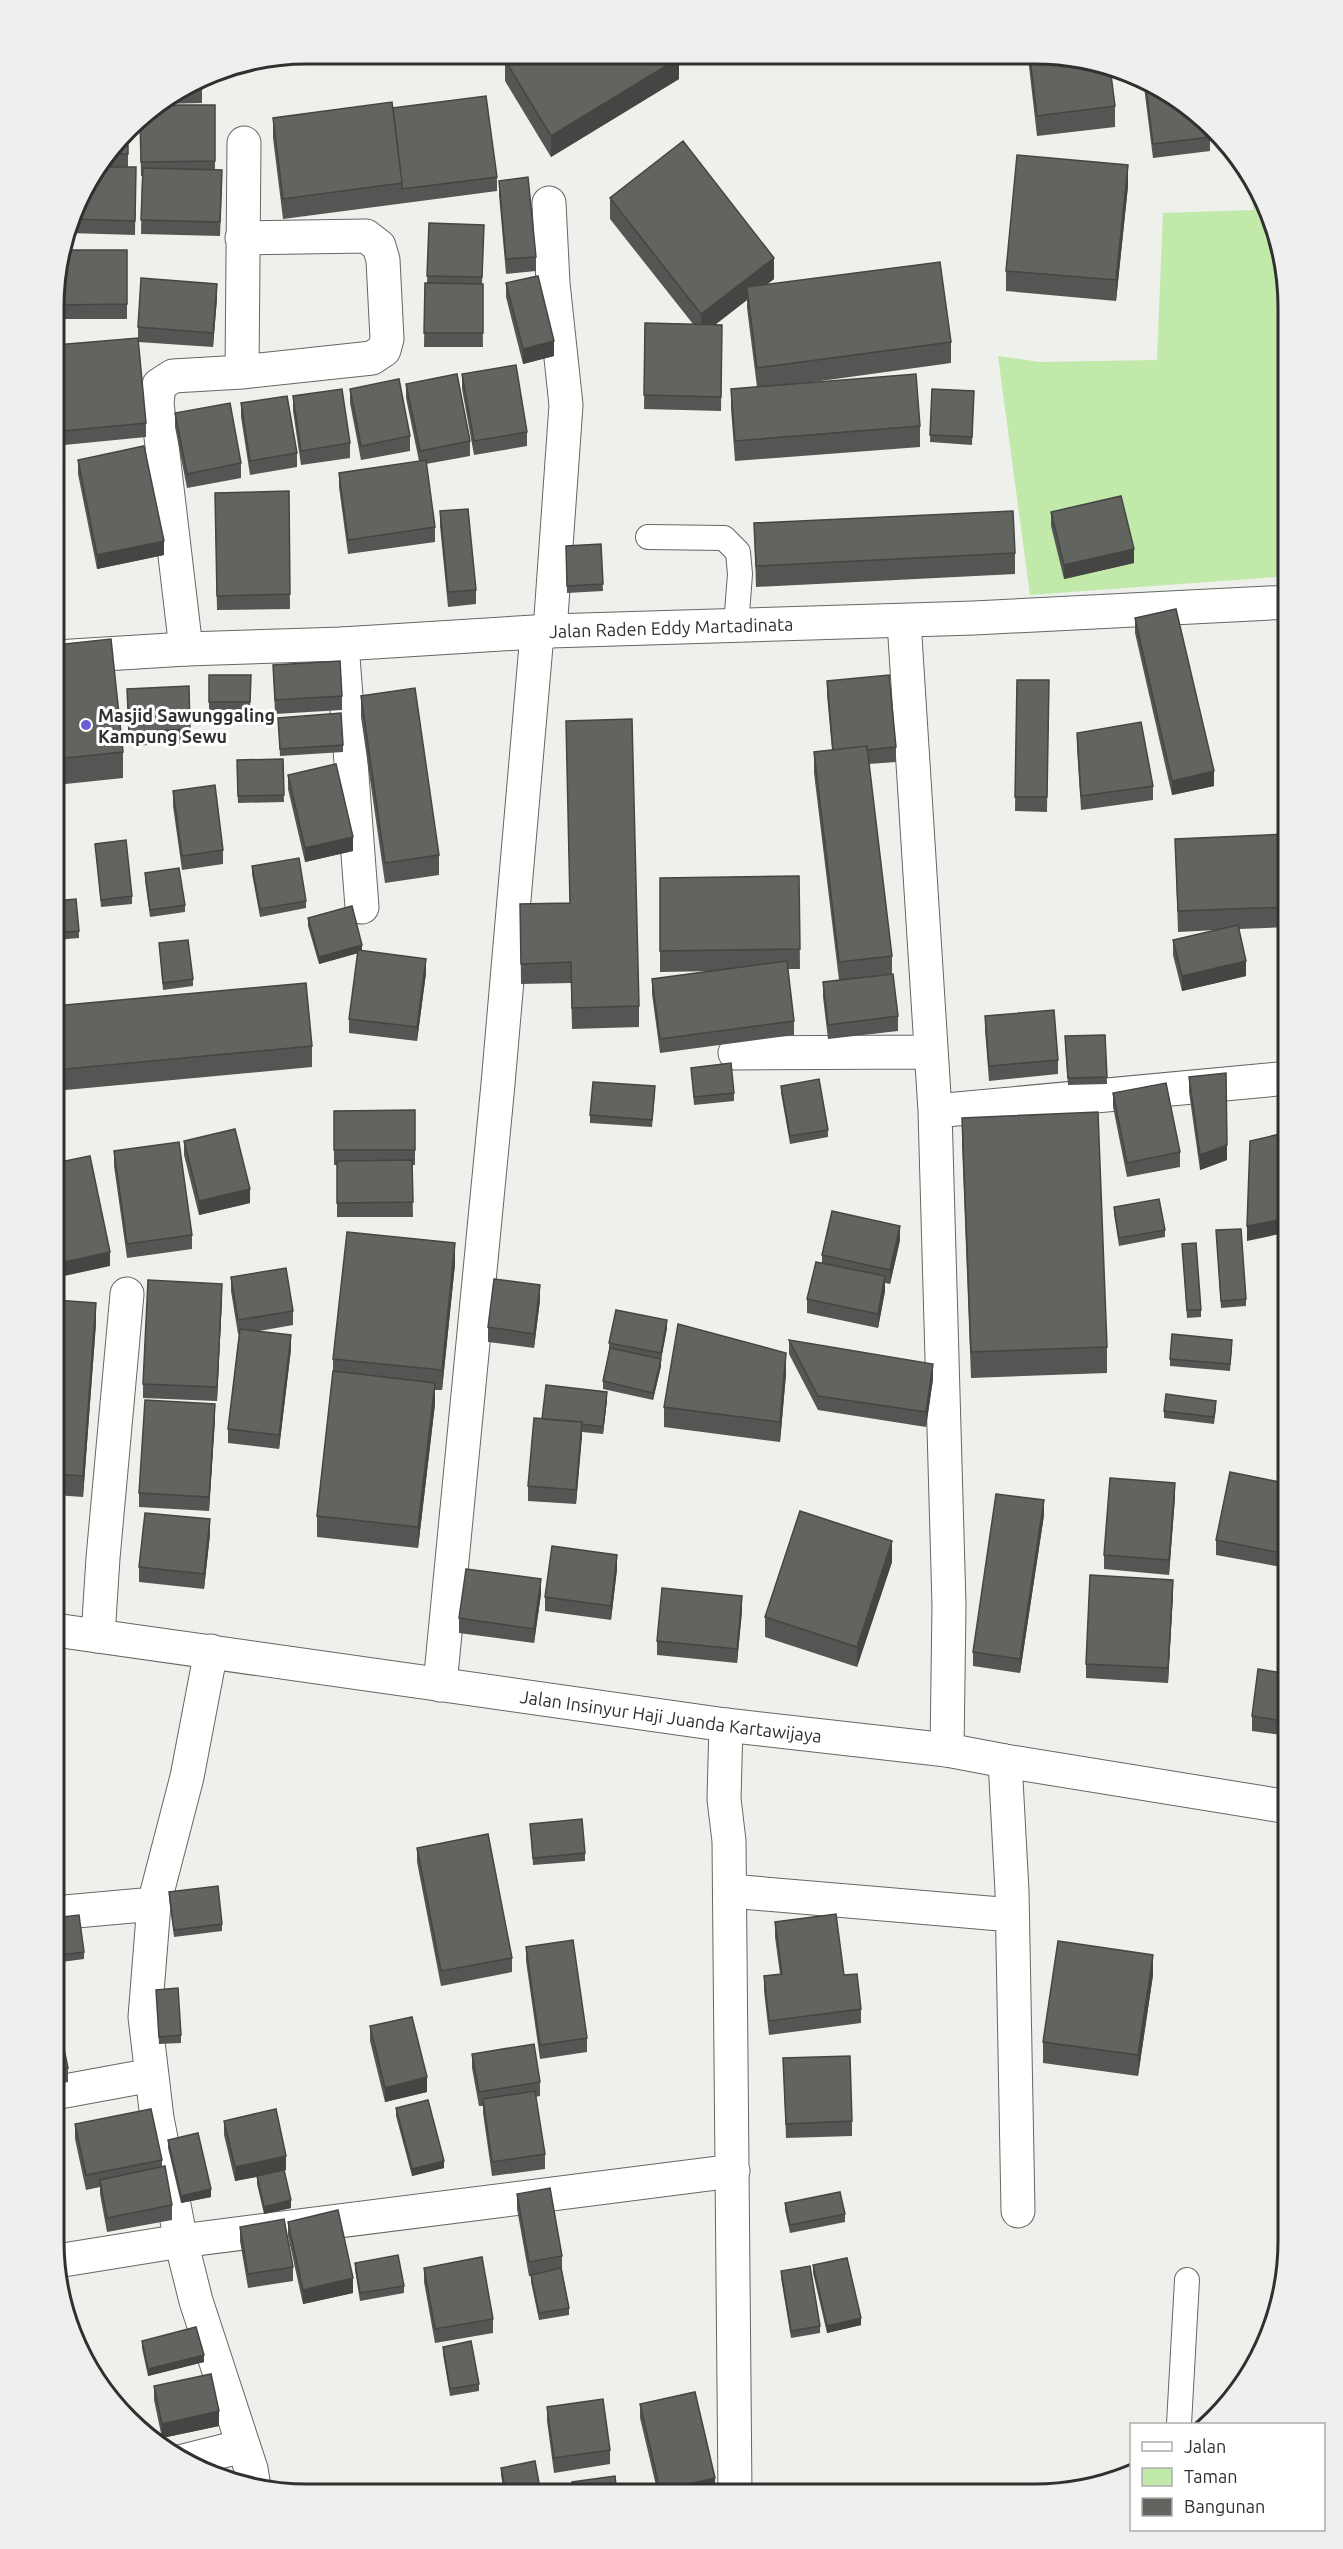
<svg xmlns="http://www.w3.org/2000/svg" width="1343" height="2549" font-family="Ubuntu,sans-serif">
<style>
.green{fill:#c1e9a9}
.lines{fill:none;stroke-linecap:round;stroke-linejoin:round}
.service-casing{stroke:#646762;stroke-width:26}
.minor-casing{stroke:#646762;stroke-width:35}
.secondary-casing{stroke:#646762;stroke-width:35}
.primary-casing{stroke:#646762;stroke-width:35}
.service{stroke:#fff;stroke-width:24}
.minor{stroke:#fff;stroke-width:33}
.secondary{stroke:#fff;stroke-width:33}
.primary{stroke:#fff;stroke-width:33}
.wall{fill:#545653}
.shaded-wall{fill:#454643}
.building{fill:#626460;stroke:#454643;stroke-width:1.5}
.poi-dot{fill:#6a5dd6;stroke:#fff;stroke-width:2}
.labels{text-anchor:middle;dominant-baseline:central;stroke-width:6;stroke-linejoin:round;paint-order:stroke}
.street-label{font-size:18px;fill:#30312f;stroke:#fff}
.poi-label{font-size:18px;font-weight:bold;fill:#30312f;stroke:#fff;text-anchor:start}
.rim{fill:none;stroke:#30312f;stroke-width:3}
</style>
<rect width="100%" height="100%" fill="#edf0eb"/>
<path class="green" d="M1249,172L1276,226L1289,307V576L1030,595L998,356L1040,362L1157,360L1163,213L1253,210Z"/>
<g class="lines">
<defs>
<path id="service" d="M648,537L724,538L738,552L740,574L736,626
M1179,2424L1187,2280"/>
<path id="minor" d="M549,203L553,283L566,405L550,631
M242,238L366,236L379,246L383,260L387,339L384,350L372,358L242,372
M904,621L935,1111L949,1605L947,1750
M342,644L362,907
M186,649L157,403L159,385L173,376L242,372L244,143
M735,1053L931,1052
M935,1111L1289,1078
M98,1636L103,1558L127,1294
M211,1651L187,1777L154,1904L145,2017L157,2118L181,2241L196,2301L251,2469L254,2487
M440,1685L498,1084L537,634
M726,1725L724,1799L729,1841L735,2494
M1005,1761L1012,1891L1018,2211
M730,1891L1012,1915
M54,1913L154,1904
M54,2093L152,2075
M57,2261L181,2241L733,2171
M183,2461L243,2446"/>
<g id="secondary">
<path id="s1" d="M56,657L186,649L342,644L550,631L974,618L1289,602"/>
</g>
<g id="primary">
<path id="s2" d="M55,1630L726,1725L947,1750L1005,1761L1289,1807"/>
</g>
</defs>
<use href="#service" class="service-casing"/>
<use href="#minor" class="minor-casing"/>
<use href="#secondary" class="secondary-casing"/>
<use href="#primary" class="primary-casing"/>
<use href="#service" class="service"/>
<use href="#minor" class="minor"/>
<use href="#secondary" class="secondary"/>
<use href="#primary" class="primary"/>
</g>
<path class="wall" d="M1028,58L1085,59L1115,106V127L1037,136Z
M505,60L679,79L551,157L505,81Z
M202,79V103L161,104Z
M1143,79L1148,80L1210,137V151L1153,158Z
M215,105V170L222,184L220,236L141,234L142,176H141L140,117Z
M393,108L497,177V191L283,219L273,138V118Z
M128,133V167H136L135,235L69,233L80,195Z
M499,181L536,257V271L506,274L499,195Z
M1128,186L1116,301L1006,291V271Z
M610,198L774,279L766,285L951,342V363L806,383L920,426V447L735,461L731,409V389L757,387L747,308V300L715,325H722L721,411L644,409L645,323L693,324L610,219Z
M429,223L484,225L482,284L483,347H424L425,283H427Z
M127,250V319H56V275Z
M506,283L554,356L523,364L506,297Z
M217,298L213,347L138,342L146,423V437L64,445L56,363V345L138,338V327Z
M462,374L527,432V446L474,455L462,389Z
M406,384L470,441V456L426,464L435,527V542L348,554L339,487V473L419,461L406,398Z
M350,389L410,436V451L361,460L350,403Z
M932,389L974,391L972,445L930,442Z
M293,396L350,443V458L301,465L293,411Z
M241,403L297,453V467L250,475L241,417Z
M175,413L241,463V478L187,488L175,427Z
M78,460L164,555L97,569L78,474Z
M289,491L290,609L217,610L215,493Z
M440,511L476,590V604L448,607L440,526Z
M1051,512L1134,563L1064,579L1051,526Z
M754,523L1015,553V574L756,587Z
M601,544L603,591L567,593L566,546Z
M1135,618L1214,786L1172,795L1135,633Z
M56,645L123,752V778L56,785Z
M273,665L342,696V710L275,714Z
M209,675H251L250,710H209Z
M1017,680H1049L1047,812L1015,811Z
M827,681L896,747V762L869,764L892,956V974L898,1016V1031L828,1039L823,997V982L839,980L814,773V752L832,750L827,695Z
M127,689L190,729V743L129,746Z
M361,696L439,855V875L385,883L361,717Z
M278,718L343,745V752L280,756Z
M566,721L639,1006V1027L572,1029L571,983L521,984L520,904L570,903Z
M1077,733L1153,786V800L1081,810L1077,747Z
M283,759L284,802L238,803L237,760Z
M288,775L353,851L305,862L288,789Z
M173,791L223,850V864L182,870L173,806Z
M1289,834V927L1239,929L1246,976L1182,991L1173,955V940L1217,930L1178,932L1175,839Z
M95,844L132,896V904L101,907Z
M252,866L306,901V908L260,917L252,874Z
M145,873L185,905V912L150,917L145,880Z
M799,876L800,969H788L794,1021V1035L660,1053L652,994V979L715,971L660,972V878Z
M55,901L79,931V938L55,940Z
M308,918L362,950L426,973L417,1041L349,1033V1019L358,953L319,964L308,926Z
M159,943L193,979V986L163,990Z
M55,1006L312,1046V1067L55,1091Z
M985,1016L1058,1060V1074L989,1081L985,1030Z
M1105,1035L1107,1084L1068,1085L1065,1044Z
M691,1068L734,1093V1101L694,1105Z
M1189,1077L1227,1160L1200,1170L1189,1092Z
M781,1086L828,1130V1137L790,1144L781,1093Z
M655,1093L652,1127L590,1123V1115Z
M1113,1093L1180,1152V1167L1127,1177L1113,1107Z
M415,1110V1165H412L413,1217H337V1165H334V1111Z
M962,1118L1107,1347V1373L971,1378L962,1144Z
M184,1141L250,1203L199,1215L184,1155Z
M114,1151L192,1235V1249L127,1258L114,1166Z
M1114,1207L1165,1230V1237L1119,1246L1114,1214Z
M1216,1230L1246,1299V1306L1221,1308Z
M900,1240L890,1284L885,1283V1291L878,1328L807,1313V1299L822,1263V1255Z
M1182,1244L1201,1310V1317L1187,1318Z
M455,1264L442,1390H435V1404L418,1548L317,1537V1516L333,1371V1359Z
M231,1277L293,1311V1325L259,1331L291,1349L279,1449L228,1443V1429L239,1334H238L231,1291Z
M222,1298L217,1401L143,1398V1384Z
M55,1300L96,1323L83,1497L55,1495Z
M540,1300L534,1348L488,1342V1327Z
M667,1328L661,1359V1366L653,1400L603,1389V1381L609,1350V1343Z
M789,1340L933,1379L926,1427L818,1410L789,1354Z
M1232,1347L1230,1371L1170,1366V1359Z
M786,1374L780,1442L664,1427V1407Z
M607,1400L603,1434L582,1432L576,1504L528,1501V1486L542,1419Z
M1216,1408L1214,1424L1164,1418V1411Z
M215,1419L209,1511L139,1507V1493Z
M1289,1484V1529L1281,1567L1216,1555V1540Z
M1175,1497L1169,1575L1104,1569V1555Z
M1044,1515L1020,1673L973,1666V1652Z
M210,1534L204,1589L139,1582V1567Z
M892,1562L857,1667L765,1637V1617Z
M617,1569L611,1620L545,1611V1597Z
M541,1594L534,1643L459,1633V1618Z
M1173,1594L1168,1683L1086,1678V1664Z
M742,1611L737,1663L657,1655V1641Z
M1289,1674V1736L1252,1731V1716Z
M530,1824L585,1853V1861L533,1865Z
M417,1848L512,1958V1972L441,1986L417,1862Z
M169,1892L222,1924V1931L174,1937L169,1899Z
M54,1918L84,1952V1959L54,1963Z
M775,1922L844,1975L861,2009V2023L769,2035L764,1991V1976L780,1974L775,1937Z
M526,1947L587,2038V2052L540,2059L526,1961Z
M1153,1975L1138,2076L1043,2063V2042Z
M156,1990L181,2035V2043L159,2044Z
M54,2001L68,2068V2082L54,2085Z
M370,2026L427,2092L385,2102L370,2041Z
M472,2054L540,2082V2096L535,2097L545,2154V2169L492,2176L483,2113V2106H479L472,2068Z
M783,2058L852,2121V2136L786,2138Z
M396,2108L444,2168L412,2176L396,2116Z
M224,2121L286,2170L284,2171L291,2208L264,2214L257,2184V2177L235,2181L224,2135Z
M75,2124L162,2160V2167L172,2205V2220L107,2232L100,2194V2187L86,2190L75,2139Z
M168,2140L211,2197L181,2203L168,2148Z
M517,2194L562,2256V2270L569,2308V2315L539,2320L531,2282V2276H529L517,2209Z
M785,2203L845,2214V2222L790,2233L785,2210Z
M288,2222L353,2293L303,2304L288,2236Z
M240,2227L293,2267V2281L248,2288L240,2241Z
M355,2263L404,2286V2293L360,2301L355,2270Z
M813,2265L861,2325L827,2333L813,2273Z
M424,2268L493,2319V2333L435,2343L424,2282Z
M781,2271L820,2326V2333L791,2338L781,2278Z
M142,2341L204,2362L148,2376L142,2348Z
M443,2347L479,2384V2391L450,2396L443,2354Z
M154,2386L219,2426L162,2438L154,2400Z
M640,2404L715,2492L706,2494H658L640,2418Z
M547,2407L610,2450V2464L554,2473L547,2421Z
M501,2468L541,2494L504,2493L501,2475Z"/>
<path class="shaded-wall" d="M679,58V79L551,157V136Z
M1128,165V186L1116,301V280Z
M774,258V279L748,299L747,287V300L701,335V314Z
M217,284V298L213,347V333Z
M554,341V356L523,364V349Z
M164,541V555L97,569V555Z
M1134,549V563L1064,579V565Z
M1214,771V786L1172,795V781Z
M353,837V851L305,862V848Z
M362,945V952L319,964V957Z
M426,959V973L417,1041V1027Z
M1246,961V976L1182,991V976Z
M1227,1145V1160L1200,1170V1155Z
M250,1189V1203L199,1215V1201Z
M1289,1218V1232L1247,1241V1226Z
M900,1226V1240L890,1284V1270Z
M455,1243V1264L442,1390V1370Z
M110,1252V1266L55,1278V1264Z
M885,1276V1291L878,1328V1314Z
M222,1284V1298L217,1401V1387Z
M540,1285V1300L534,1348V1334Z
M96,1303V1323L83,1497V1476Z
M667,1320V1328L661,1360V1353Z
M291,1335V1349L279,1449V1435Z
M786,1353V1374L780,1442V1422Z
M661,1359V1366L653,1400V1393Z
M933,1364V1379L926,1427V1412Z
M435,1383V1404L418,1548V1527Z
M607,1392V1400L603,1434V1427Z
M215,1404V1419L209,1511V1497Z
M582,1422V1437L576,1504V1490Z
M1175,1483V1497L1169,1575V1560Z
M1044,1500V1515L1020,1673V1659Z
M1289,1515V1529L1281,1567V1553Z
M210,1519V1534L204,1589V1574Z
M892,1541V1562L857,1667V1647Z
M617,1555V1569L611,1620V1606Z
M541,1579V1594L534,1643V1629Z
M1173,1580V1594L1168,1683V1668Z
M742,1596V1611L737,1663V1649Z
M1153,1955V1975L1138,2076V2055Z
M427,2077V2092L385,2102V2088Z
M286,2156V2170L235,2181V2167Z
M444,2161V2168L412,2176V2169Z
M211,2189V2197L181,2203V2196Z
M291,2200V2208L264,2214V2207Z
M353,2278V2293L303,2304V2290Z
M861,2318V2325L827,2333V2326Z
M204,2355V2362L148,2376V2369Z
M219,2411V2426L162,2438V2424Z
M715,2478V2492L707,2494H660V2490Z"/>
<path class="building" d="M513,55L678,56L679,58L551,136L505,60Z
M1030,58L1085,59L1110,67L1115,106L1037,116Z
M202,79V89H185Z
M1145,79L1148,80L1203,117L1208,122L1210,137L1153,144Z
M486,96L497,177L402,189V183L393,108Z
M392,102L402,183L283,199L273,118Z
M159,105H215V161L141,162L140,117Z
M128,133V154H112Z
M683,141L774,258L701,314L610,198Z
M1017,155L1128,165L1116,280L1006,271Z
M102,167H136L135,221L73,219L80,195Z
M143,168L222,170L220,222L141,220Z
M528,177L536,257L506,259L499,181Z
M429,223L484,225L482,277L427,276Z
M63,250H127V304L56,305V275Z
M940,262L951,342L757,368L747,287Z
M538,276L554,341L523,349L506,283Z
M141,278L217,284L213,333L138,327Z
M425,283L483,284V333H424Z
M645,323L722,325L721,397L644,395Z
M138,338L146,423L64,431L56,345Z
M516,365L527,432L474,441L462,374Z
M457,374L470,441L420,451L406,384Z
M916,374L920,426L735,441L731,389Z
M399,379L410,436L361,446L350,389Z
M342,389L350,443L301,451L293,396Z
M932,389L974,391L972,437L930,435Z
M287,396L297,453L250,461L241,403Z
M230,403L241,463L187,474L175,413Z
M144,446L164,541L97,555L78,460Z
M426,460L435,527L348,540L339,473Z
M289,491L290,594L217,596L215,493Z
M1121,496L1134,549L1064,565L1051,512Z
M468,509L476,590L448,592L440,511Z
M1013,511L1015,553L756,566L754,523Z
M601,544L603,584L567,586L566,546Z
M1176,609L1214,771L1172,781L1135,618Z
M111,639L123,752L56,759V645Z
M340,661L342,696L275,700L273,665Z
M209,675H251L250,702H209Z
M889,675L896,747L867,750V746L833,750L827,681Z
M1017,680H1049L1047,797H1015Z
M189,686L190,729L129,732L127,689Z
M415,688L439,855L385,863L361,696Z
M341,713L343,745L280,749L278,718Z
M632,719L639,1006L572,1008L571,962L521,964L520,904L570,903L566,721Z
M1141,722L1153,786L1081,796L1077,733Z
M867,746L892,956L839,962L814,752Z
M283,759L284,795L238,796L237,760Z
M336,764L353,837L305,848L288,775Z
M215,785L223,850L182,856L173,791Z
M1289,834V907L1178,911L1175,839Z
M126,840L132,896L101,900L95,844Z
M299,858L306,901L260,909L252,866Z
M179,868L185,905L150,910L145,873Z
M799,876L800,949L660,951V878Z
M76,899L79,931L55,933V901Z
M352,906L362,945L319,957L308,918Z
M1238,925L1246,961L1182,976L1173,940Z
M188,940L193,979L163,983L159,943Z
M358,950L426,959L417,1027L349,1019Z
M787,961L794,1021L660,1039L652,979Z
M893,974L898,1016L828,1025L823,982Z
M306,983L312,1046L55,1070V1006Z
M1054,1010L1058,1060L989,1066L985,1016Z
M1105,1035L1107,1077L1068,1078L1065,1036Z
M731,1063L734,1093L694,1097L691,1068Z
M1226,1073L1227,1145L1200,1155L1189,1077Z
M819,1079L828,1130L790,1136L781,1086Z
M593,1082L655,1086L652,1120L590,1115Z
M1166,1083L1180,1152L1127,1163L1113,1093Z
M415,1110V1150H334V1111Z
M1098,1112L1107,1347L971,1352L962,1118Z
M235,1129L250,1189L199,1201L184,1141Z
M1289,1132V1218L1247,1226L1250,1141Z
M179,1142L192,1235L127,1244L114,1151Z
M90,1156L110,1252L55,1264V1163Z
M412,1160L413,1202L337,1203V1161Z
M1159,1199L1165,1230L1119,1238L1114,1207Z
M832,1211L900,1226L890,1270L822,1255Z
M1241,1229L1246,1299L1221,1301L1216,1230Z
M347,1232L455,1243L442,1370L333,1359Z
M1196,1243L1201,1310H1187L1182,1244Z
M816,1262L885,1276L878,1314L807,1299Z
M286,1268L293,1311L238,1320L231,1277Z
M494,1279L540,1285L534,1334L488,1327Z
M148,1280L222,1284L217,1387L143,1384Z
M55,1300L96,1303L83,1476L55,1474Z
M616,1310L667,1320L661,1353L609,1343Z
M678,1324L786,1353L780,1422L664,1407Z
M240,1329L291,1335L279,1435L228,1429Z
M1172,1334L1232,1340L1230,1364L1170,1359Z
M789,1340L933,1364L926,1412L818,1396Z
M610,1348L661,1359L653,1393L603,1381Z
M333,1371L435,1383L418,1527L317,1516Z
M546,1385L607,1392L603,1427L582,1424V1422L542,1419Z
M1166,1394L1216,1401L1214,1417L1164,1411Z
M145,1400L215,1404L209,1497L139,1493Z
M534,1418L582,1422L576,1490L528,1486Z
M1230,1472L1289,1484V1515L1281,1553L1216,1540Z
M1110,1478L1175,1483L1169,1560L1104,1555Z
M996,1494L1044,1500L1020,1659L973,1652Z
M800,1511L892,1541L857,1647L765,1617Z
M145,1513L210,1519L204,1574L139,1567Z
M552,1546L617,1555L611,1606L545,1597Z
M466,1569L541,1579L534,1629L459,1618Z
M1090,1575L1173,1580L1168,1668L1086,1664Z
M662,1588L742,1596L737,1649L657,1641Z
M1258,1669L1289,1674V1722L1252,1716Z
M582,1819L585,1853L533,1858L530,1824Z
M488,1834L512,1958L441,1971L417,1848Z
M218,1886L222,1924L174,1930L169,1892Z
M836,1914L844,1975L857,1974L861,2009L769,2021L764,1976L782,1974L775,1922Z
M79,1915L84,1952L54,1956V1918Z
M573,1940L587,2038L540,2045L526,1947Z
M1058,1941L1153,1955L1138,2055L1043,2042Z
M178,1988L181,2035L159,2037L156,1990Z
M54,2001L68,2068L54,2070Z
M412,2017L427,2077L385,2088L370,2026Z
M534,2044L540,2082L479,2092L472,2054Z
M850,2056L852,2121L786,2124L783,2058Z
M535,2091L545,2154L492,2162L483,2099Z
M428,2100L444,2161L412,2169L396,2108Z
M151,2109L162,2160L86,2175L75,2124Z
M276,2109L286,2156L235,2167L224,2121Z
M198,2133L211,2189L181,2196L168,2140Z
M165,2166L172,2205L107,2218L100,2180Z
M284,2170L291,2200L264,2207L257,2176Z
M550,2188L562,2256L529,2262L517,2194Z
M840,2192L845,2214L790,2225L785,2203Z
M338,2210L353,2278L303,2290L288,2222Z
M284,2219L293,2267L248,2274L240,2227Z
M398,2255L404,2286L360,2293L355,2263Z
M482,2257L493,2319L435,2329L424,2268Z
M847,2258L861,2318L827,2326L813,2265Z
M810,2266L820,2326L791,2331L781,2271Z
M561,2268L569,2308L539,2313L531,2275Z
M196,2327L204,2355L148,2369L142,2341Z
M471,2341L479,2384L450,2389L443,2347Z
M211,2374L219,2411L162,2424L154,2386Z
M695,2392L715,2478L660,2490L640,2404Z
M603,2399L610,2450L554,2458L547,2407Z
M535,2461L541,2494L506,2493L501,2468Z
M615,2476L617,2494H573L572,2482Z"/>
<circle class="poi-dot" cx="86" cy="725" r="6"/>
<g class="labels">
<g class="street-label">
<text stroke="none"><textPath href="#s1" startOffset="616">Jalan Raden Eddy Martadinata</textPath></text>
<text stroke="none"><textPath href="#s2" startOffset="622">Jalan Insinyur Haji Juanda Kartawijaya</textPath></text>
</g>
<g class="poi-label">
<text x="98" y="715">Masjid Sawunggaling<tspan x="98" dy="21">Kampung Sewu</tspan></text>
</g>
</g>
<path d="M0 0H1343V2549H0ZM307 64H1035A243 243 0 0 1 1278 307V2241A243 243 0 0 1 1035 2484H307A243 243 0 0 1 64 2241V307A243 243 0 0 1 307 64Z" fill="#eeefee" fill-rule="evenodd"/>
<path class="rim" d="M307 64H1035A243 243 0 0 1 1278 307V2241A243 243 0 0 1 1035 2484H307A243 243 0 0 1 64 2241V307A243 243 0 0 1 307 64Z"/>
<rect x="1130" y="2423" width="195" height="108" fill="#ffffff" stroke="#acadac" stroke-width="1.5"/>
<rect x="1142" y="2442" width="30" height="9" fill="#ffffff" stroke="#acadac" stroke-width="1.5"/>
<text x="1184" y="2453" font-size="18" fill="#30312f">Jalan</text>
<rect x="1142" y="2468" width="30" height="18" fill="#c1e9a9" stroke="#acadac" stroke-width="1.5"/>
<text x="1184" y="2483" font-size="18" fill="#30312f">Taman</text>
<rect x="1142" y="2498" width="30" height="18" fill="#626460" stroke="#acadac" stroke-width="1.5"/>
<text x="1184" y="2513" font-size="18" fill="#30312f">Bangunan</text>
</svg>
